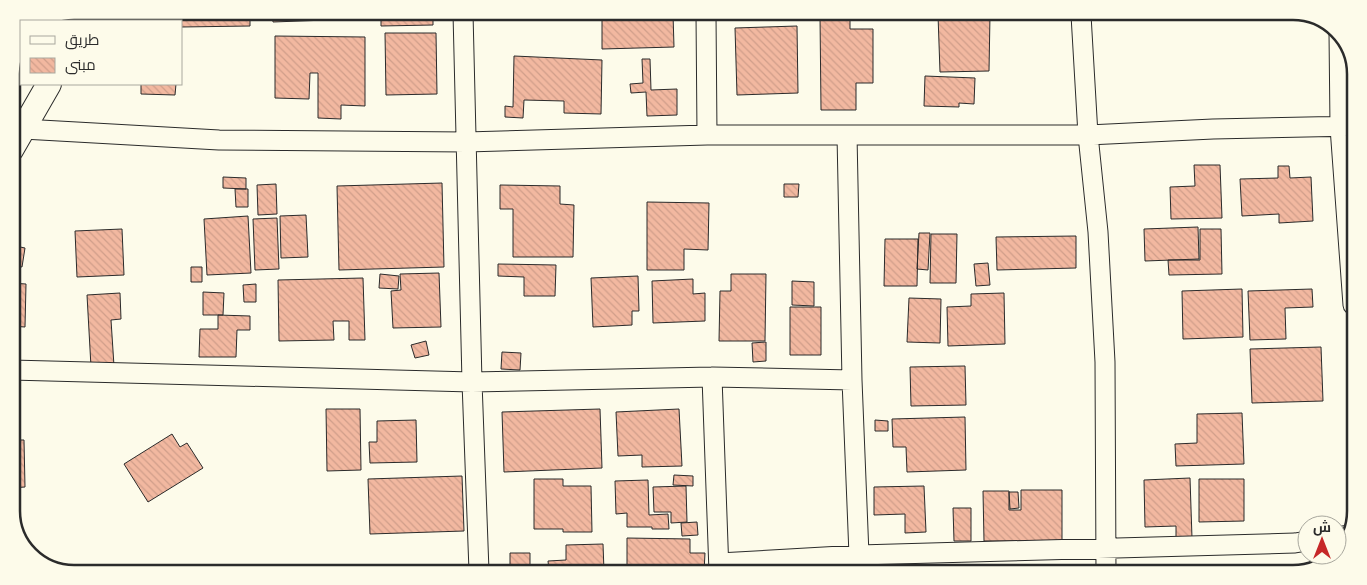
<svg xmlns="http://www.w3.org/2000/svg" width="1367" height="585" font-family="'Space Grotesk',Cairo,sans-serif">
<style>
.building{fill:url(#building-back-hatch);stroke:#2b2b2b}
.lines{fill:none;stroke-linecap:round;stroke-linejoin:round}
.minor-casing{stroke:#2b2b2b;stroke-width:21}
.tertiary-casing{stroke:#2b2b2b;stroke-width:26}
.minor{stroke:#fdfbea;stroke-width:19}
.tertiary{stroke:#fdfbea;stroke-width:24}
.rim{fill:none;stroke:#2b2b2b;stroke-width:2.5}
</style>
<defs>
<pattern id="building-back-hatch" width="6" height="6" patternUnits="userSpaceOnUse" patternTransform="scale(1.25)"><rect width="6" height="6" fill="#f2b8a0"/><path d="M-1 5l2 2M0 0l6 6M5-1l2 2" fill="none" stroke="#d09e8a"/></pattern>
</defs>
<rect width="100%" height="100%" fill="#fdfbea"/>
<path class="building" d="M176,12H250V26L181,27V21H176Z
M272,12H327V20L273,22Z
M381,12L433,13V25L381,26Z
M602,13L673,14L674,47L602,49Z
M758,14H775V16L758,18Z
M938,15H990L989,71L940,72Z
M820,16H850V29H873V83H856V110H821Z
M797,26L798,93L737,95L735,28Z
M385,33H436L437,94L386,95Z
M275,36L365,37V106L341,105V119L318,118V73H310L309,99L275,98Z
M514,56L602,60L601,114L564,113V101L524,100L523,118L505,117V106L513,107Z
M642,59H650L651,90L677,89V115L647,116L646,92L631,93L630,84L643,83Z
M925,76L975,78L974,104L959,103V107L924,106Z
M141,84H176L175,95L141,94Z
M1194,165H1220L1222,218L1171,219L1170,187L1195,186Z
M1278,166H1289L1290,178L1311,177L1313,221L1279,223V214L1242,216L1240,179L1278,178Z
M223,177L246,178V189L223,188Z
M442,183L444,267L339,270L337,186Z
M276,184L277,214L258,215L257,185Z
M784,184H799L798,197H784Z
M500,185L560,186V204L574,205L573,257H513V209H500Z
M235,189H248V207H236Z
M647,202L709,203L708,250L684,249V270H647Z
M306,215L308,257L281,258L280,216Z
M248,216L251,273L207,275L204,219Z
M277,218L279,269L255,270L253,219Z
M1198,227L1199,259L1145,261L1144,229Z
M122,229L124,275L77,277L75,231Z
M1200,229H1221L1222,274L1169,275L1168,260H1200Z
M919,233H930L928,270L917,269Z
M931,234H957L956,283H930Z
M1076,236V268L997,270L996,237Z
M885,239H918L917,286H884Z
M11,245L25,248L22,267L11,265Z
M988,263L990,285L976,286L974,264Z
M498,264L556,265L555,296H524V277L498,276Z
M191,267H202V282H191Z
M439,273L441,327L393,328L391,291L401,290L400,274Z
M380,274L399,276L398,289L379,288Z
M731,274H766L765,341H719L720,291H731Z
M638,276L639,311H632V325L593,327L591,278Z
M363,278L365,340H349V321H333L334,340L279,341L278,280Z
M693,279V294L705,293V321L653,323L652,281Z
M792,281L814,282V306L792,305Z
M11,283L26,284L25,327L11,326Z
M256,284V302H244L243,285Z
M1242,289L1243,337L1183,339L1182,291Z
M1312,289L1313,307L1285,308L1286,339L1250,340L1248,291Z
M203,292L224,293L223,315H203Z
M120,293L121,319L111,320L114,366L91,367L87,295Z
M1004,293L1005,344L948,346L947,307L971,306V294Z
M909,298L941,299L940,343L907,342Z
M790,307H821V355H790Z
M218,315L250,316V330H237L236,357H199L200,329H218Z
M426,341L429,355L415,358L411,345Z
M766,342V361L753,362L752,343Z
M1321,347L1323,401L1252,403L1250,349Z
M502,352L521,353L520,370L501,369Z
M965,366L966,405L911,406L910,367Z
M326,409H360L361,470L327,471Z
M600,409L602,468L504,472L502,412Z
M679,409L682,466L642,467V455L618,456L616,412Z
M1242,413L1244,464L1176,466L1175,444L1197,443V414Z
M965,417L966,470L907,472L906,447H893L892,419Z
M416,420L417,462L370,463L369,442H377V421Z
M875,420L888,421V431H875Z
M172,434L180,447L187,443L203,468L148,502L124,464Z
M11,440H24L25,487L11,488Z
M674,475L693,476V486L673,485Z
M462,476L464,531L370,534L368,479Z
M1190,478L1192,538H1176V526L1145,527L1144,480Z
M534,479H563V486H591L592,532H563V529H534Z
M1199,479H1244V521L1199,522Z
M648,480L649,515L668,514L669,529H652V527H627V513L616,514L615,481Z
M686,486L687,522L671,523V512H654L653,487Z
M924,486L926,532L905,533V514L874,515V487Z
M1021,490H1062V541H984L983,491H1009V510H1021Z
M1009,492H1018L1019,508L1010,509Z
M953,508H971V541H954Z
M697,522L698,535L682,536L681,523Z
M627,538L690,539V553H705L704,572L627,571Z
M603,544L604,571H549L548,561L566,560V545Z
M510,553H530V571H510Z"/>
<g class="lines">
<defs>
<path id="minor" d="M463,13L472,382L479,571
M706,14L707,135
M1081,15L1088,135L1098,232L1105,362L1106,573
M1339,33L1340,127L1353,305
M23,129L219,140L466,142L707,135H1088L1213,129L1355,126
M847,135L852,380L859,555
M11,370L472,382L712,377L852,380
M712,377L719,572
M1337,537L1350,535
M719,563L859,555L1295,543L1307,541"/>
<path id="tertiary" d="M85,21L91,11
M11,150L49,84"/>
</defs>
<use href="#minor" class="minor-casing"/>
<use href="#tertiary" class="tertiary-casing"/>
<use href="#minor" class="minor"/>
<use href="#tertiary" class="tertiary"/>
</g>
<path d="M0 0H1367V585H0ZM74 20H1293A54 54 0 0 1 1347 74V511A54 54 0 0 1 1293 565H74A54 54 0 0 1 20 511V74A54 54 0 0 1 74 20Z" fill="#fdfbea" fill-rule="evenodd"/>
<path class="rim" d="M74 20H1293A54 54 0 0 1 1347 74V511A54 54 0 0 1 1293 565H74A54 54 0 0 1 20 511V74A54 54 0 0 1 74 20Z"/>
<rect x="20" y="20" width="162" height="65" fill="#fdfbea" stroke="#a9a89e"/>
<rect x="30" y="36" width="25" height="8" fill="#fdfbea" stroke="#a9a89e"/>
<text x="65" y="45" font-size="15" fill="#2b2b2b">طريق</text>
<rect x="30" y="58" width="25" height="15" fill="url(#building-back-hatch)" stroke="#a9a89e"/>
<text x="65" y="70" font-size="15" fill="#2b2b2b">مبنى</text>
<g transform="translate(1322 540)"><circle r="24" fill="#fdfbea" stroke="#a9a89e"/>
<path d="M0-4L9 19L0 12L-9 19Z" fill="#c62828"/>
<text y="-8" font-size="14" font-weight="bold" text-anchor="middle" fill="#2b2b2b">ش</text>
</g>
</svg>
